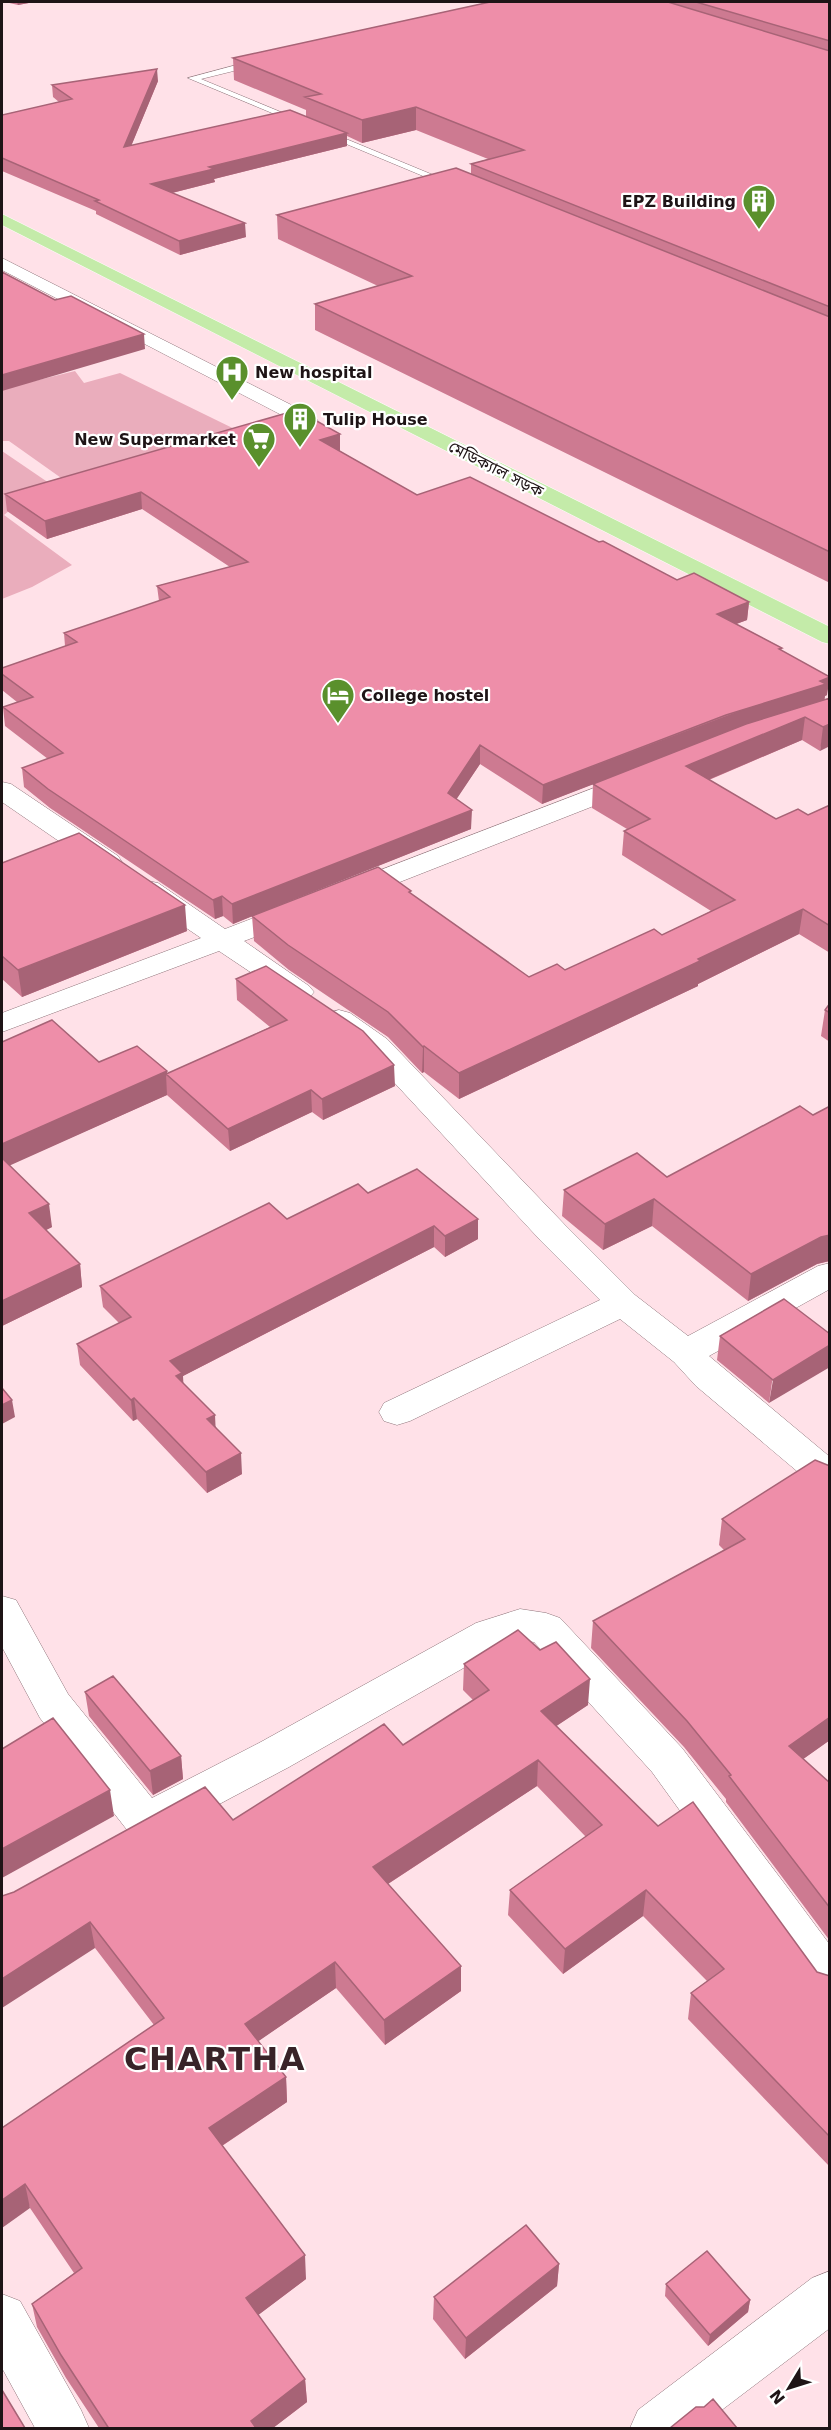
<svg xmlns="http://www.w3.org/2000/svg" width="831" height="2430" font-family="'DejaVu Sans','Noto Sans Bengali',sans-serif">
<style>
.green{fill:#eaadbc}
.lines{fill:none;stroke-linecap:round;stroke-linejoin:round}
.service-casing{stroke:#8f757b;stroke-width:1}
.minor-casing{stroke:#8f757b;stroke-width:1}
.primary-casing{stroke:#fff;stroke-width:1}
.service{fill:#fff;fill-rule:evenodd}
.minor{fill:#fff;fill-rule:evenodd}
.primary{fill:#c4eba9;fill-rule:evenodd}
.wall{fill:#cd7a91;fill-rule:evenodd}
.shaded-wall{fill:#a76376}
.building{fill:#ee8ea9;stroke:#a76376;stroke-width:1.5}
.labels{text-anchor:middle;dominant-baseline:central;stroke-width:4.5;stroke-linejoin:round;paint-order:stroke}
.far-poi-label{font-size:16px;font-weight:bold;fill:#1e1416;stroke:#fff;text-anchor:start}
.far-street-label{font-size:16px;fill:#1e1416;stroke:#fff}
.near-district-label{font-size:32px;font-weight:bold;letter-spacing:1.5px;fill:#382328;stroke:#fff}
</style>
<rect width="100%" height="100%" fill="#ffe1e8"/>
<path class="green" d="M75,371L84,383L120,373L253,438L64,480L9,441H2V389Z
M2,451L49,483L34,490L4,515L72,565L32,587L2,599Z"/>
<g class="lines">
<defs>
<path id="service" d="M259,59L262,60V64L201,79L455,184L447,186L188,78Z"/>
<path id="minor" d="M2,258L315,417L318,421L315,425H301L2,270Z
M633,773L642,775L646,781L642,787L359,898L349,900L339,898L335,892L339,886Z
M2,782L11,784L118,856L122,862L118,868L108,870L98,868L2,802Z
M148,881L158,883L225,929L285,906L295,904L305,906L309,912L305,918L244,941L309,986L314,992L309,998L299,1001L289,998L219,951L2,1032V1013L201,938L138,895L134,889L138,883Z
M339,1010L350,1013L387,1039L565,1225L635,1295L688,1336L818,1266L830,1263V1289L709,1356L830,1457V1492L817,1488L696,1386L674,1362L620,1319L410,1421L397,1425L384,1421L379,1412L384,1403L600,1300L541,1241L365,1051L328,1025L324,1019L328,1013Z
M2,1596L16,1600L68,1694L152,1798L259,1743L476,1623L520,1609L546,1613L560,1618L682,1748L784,1883L830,1945V2002L814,1996L652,1772L534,1642L520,1640L504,1645L289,1767L161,1835L146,1840L131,1835L40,1718L2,1647Z
M830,2271V2328L698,2428H630L638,2410L812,2278Z
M2,2294L20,2301L81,2410L89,2428H35L2,2368Z"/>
<path id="primary" d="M2,214L830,627V644L822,642L2,225Z"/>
</defs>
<use href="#service" class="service-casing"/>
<use href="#minor" class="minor-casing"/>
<use href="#primary" class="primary-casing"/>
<use href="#service" class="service"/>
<use href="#minor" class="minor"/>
<use href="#primary" class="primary"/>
</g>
<path class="wall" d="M5,2H34L18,5Z
M482,2H830V583L315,330V304L378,286L278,239L277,215L471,174V164L488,159L416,130L362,143L347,136V146L214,179L215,182L172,193L246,237L180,255L96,214V211L2,171V115L59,102L53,97L52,85L158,81L131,146L306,116V110L234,80L233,58L485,3Z
M340,434V451L417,495L599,542L677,580L749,602L747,620L736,624L782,648L781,650L827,695L825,696L824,700L830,698L820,751L802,740L709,780L776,819L808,815L830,805V953L799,934L698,984V986L459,1099L424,1072L422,1073L388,1037L289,970L254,941L252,916L233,924L223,916L215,919L50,808L24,787L22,768L48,759L5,726L3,707L17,702L2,690V668L65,646L64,633L159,601L157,586L230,567L142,509L47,539L7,511L5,494ZM480,764L542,804L593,784L592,808L627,829L624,831L622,855L711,911L662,935L565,970L529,977L411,894L271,908L471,829L456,799Z
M2,863L187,931L22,997L2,979Z
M236,979L395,1086L323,1120L312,1112L230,1151L168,1096L167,1095L9,1165L52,1227L46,1230L80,1264L82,1287L2,1326V1042L99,1062L167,1074L270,1027L237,1000Z
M830,1003V1042L821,1036L825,1010Z
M830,1106V1261L817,1264L748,1301L652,1226L603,1250L562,1216L564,1190L667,1177L813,1115Z
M368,1193L478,1239L445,1257L434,1247L183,1376V1383L216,1427L242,1474L207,1493L137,1419L133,1421L80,1365L77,1344L119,1323L103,1307L100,1286L287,1219Z
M784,1299L769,1403L717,1360L720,1336Z
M830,1466V1740L803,1759L830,1783V1941L726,1802V1799L684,1747L591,1648L593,1621L724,1550L719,1545L722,1519Z
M464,1664L588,1705L556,1726L658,1826L817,1972L830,1976V2167L688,2019L691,1993L707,1981L643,1916L563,1974L508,1915L510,1890L586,1837L537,1786L388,1884L461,1991L385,2045L336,1988L258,2041L286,2077L287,2102L222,2146L306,2279L258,2315L305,2379L307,2402L273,2428H99L66,2378L37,2327L32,2304L74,2273L30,2208L2,2128L154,2025L95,1948L2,1896L233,1820L403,1745L473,1700L463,1690Z
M85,1692L181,1756L183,1779L153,1795L89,1716Z
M559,2264L557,2286L465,2359L433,2319L434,2297Z
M666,2284L750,2300L748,2312L708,2346L665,2296Z"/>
<path class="shaded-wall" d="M17,2H34L18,5Z
M157,69L158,81L125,161L124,147Z
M416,107V130L362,143V120Z
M347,133V146L214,179L215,182L152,198L151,184L209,167Z
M245,223L246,237L180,255L179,241Z
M144,334L145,349L2,391V375Z
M340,434V451L320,440Z
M141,492L142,509L47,539L45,521Z
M749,602L747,620L715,632L717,614Z
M830,677L827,695L825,696L824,703L724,734L542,804L543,785Z
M805,717L802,740L684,790L686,766Z
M830,724V746L820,751L823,727Z
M480,745V764L448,812V793Z
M472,810L471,829L233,924L232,904Z
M222,896L223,916L215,919L213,900Z
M185,905L187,931L22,997L18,970Z
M803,909L799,934L698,984V986L459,1099V1073Z
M424,1046V1072L422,1073L423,1047Z
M394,1065L395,1086L323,1120L322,1099Z
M167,1071V1076L166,1074L167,1095L2,1169V1144Z
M311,1090L312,1112L230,1151L228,1129Z
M654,1199L652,1226L603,1250L605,1224Z
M49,1204L52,1227L32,1237L29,1213Z
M478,1219V1239L445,1257V1236Z
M434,1226V1247L183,1376L184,1394L170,1361Z
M830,1235L829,1261L817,1264L748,1301L751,1274L821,1237Z
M80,1264L82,1287L2,1326V1301Z
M830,1345V1367L769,1403L773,1380Z
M134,1398L137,1419L133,1421L131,1400Z
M12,1400L15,1417L2,1424V1405Z
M215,1415L216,1436L207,1419Z
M241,1453L242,1474L207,1493L206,1472Z
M590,1679L588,1705L540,1737L541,1711Z
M830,1717V1740L785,1772L789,1746Z
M181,1756L183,1779L153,1795L150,1771Z
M538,1760L537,1786L374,1893L373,1867Z
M110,1790L114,1816L2,1878V1849Z
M646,1890L643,1916L563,1974L565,1949Z
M90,1922L95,1948L2,2008V1979Z
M335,1962L336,1988L247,2049L245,2024Z
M461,1966V1991L385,2045L384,2020Z
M286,2077L287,2102L211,2153L209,2128Z
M25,2184L30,2208L2,2228V2200Z
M305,2255L306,2279L249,2322L246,2298Z
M559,2264L557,2286L465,2359L466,2338Z
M750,2300L748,2312L708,2346L710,2335Z
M305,2379L307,2402L273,2428H251V2421Z"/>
<path class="building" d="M490,2H668L830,51V307L471,164L524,150L416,107L362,120L305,97L321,94L233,58Z
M696,2H830V41Z
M157,69L124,147L290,110L347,133L209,167L214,169L151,184L245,223L179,241L95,201L99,200L2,158V115L72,99L52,85Z
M456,168L830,317V552L315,304L412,276L277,215Z
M2,272L55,300L71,296L144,334L2,375Z
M297,410L340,434L320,440L417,495L470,477L599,542L603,541L677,580L694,573L749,602L717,614L782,648L779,649L830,677L820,681L826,684L726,715L543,785L480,745L448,793L472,810L232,904L222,896L213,900L48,789L22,768L63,753L3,707L33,697L2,674V668L77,642L64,633L170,597L157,586L248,562L141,492L45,521L5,494Z
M830,698V724L823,727L805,717L686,766L776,819L798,809L808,815L830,805V926L803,909L698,959L700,961L459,1073L424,1046L423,1047L388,1012L288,945L252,916L378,867L411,891L409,892L529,977L557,964L565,970L654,929L662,935L735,900L624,831L650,819L593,784L746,724Z
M79,833L185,905L18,970L2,956V863Z
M266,966L363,1031L394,1065L322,1099L311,1090L228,1129L166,1074L287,1020L236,979Z
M830,1003V1013L825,1010Z
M52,1020L99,1062L137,1046L167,1071L2,1144V1042Z
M800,1106L813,1115L830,1106V1235L821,1237L751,1274L654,1199L605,1224L564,1190L637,1153L667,1177Z
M2,1158L49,1204L29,1213L80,1264L2,1301Z
M417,1169L478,1219L445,1236L434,1226L170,1361L182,1373L176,1376L215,1415L207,1419L241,1453L206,1472L134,1398L131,1400L77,1344L131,1317L100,1286L269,1203L287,1219L358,1184L368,1193Z
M784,1299L830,1334V1345L773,1380L720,1336Z
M2,1388L12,1400L2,1405Z
M815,1460L830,1466V1717L789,1746L830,1783V1908L729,1776L731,1775L687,1721L593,1621L745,1539L722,1519Z
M518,1630L540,1650L556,1642L590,1679L541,1711L658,1826L693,1802L817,1972L830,1976V2137L691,1993L724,1969L646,1890L565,1949L510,1890L602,1825L538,1760L373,1867L461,1966L384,2020L335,1962L245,2024L286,2077L209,2128L305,2255L246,2298L305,2379L251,2421L256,2428H106L108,2427L61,2355L32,2304L82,2268L25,2184L2,2200V2128L164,2018L90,1922L2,1979V1896L14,1892L205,1787L233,1820L384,1724L403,1745L489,1690L464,1664Z
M113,1676L181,1756L150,1771L85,1692Z
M53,1718L110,1790L2,1849V1749Z
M526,2225L559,2264L466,2338L434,2297Z
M707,2251L750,2300L710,2335L666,2284Z
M2,2390L25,2428H2Z
M713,2399L737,2428H670L696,2407H704Z"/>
<defs>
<symbol id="building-pin" viewBox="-11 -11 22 30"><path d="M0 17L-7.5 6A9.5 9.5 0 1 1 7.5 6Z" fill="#5a902c" stroke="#fff"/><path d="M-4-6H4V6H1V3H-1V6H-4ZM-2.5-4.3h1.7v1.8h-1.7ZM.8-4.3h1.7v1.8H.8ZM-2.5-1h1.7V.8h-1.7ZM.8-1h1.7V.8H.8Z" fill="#fff"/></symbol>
<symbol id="hospital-pin" viewBox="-11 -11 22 30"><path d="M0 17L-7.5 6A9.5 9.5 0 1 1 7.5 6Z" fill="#5a902c" stroke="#fff"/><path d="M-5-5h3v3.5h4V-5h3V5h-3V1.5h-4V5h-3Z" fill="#fff"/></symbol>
<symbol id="supermarket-pin" viewBox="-11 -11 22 30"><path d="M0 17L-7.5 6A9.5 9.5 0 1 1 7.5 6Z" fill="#5a902c" stroke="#fff"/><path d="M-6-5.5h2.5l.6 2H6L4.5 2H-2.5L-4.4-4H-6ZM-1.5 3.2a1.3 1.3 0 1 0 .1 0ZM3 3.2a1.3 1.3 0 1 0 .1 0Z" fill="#fff"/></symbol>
<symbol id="hotel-pin" viewBox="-11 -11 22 30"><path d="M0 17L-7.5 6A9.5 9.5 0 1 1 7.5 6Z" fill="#5a902c" stroke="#fff"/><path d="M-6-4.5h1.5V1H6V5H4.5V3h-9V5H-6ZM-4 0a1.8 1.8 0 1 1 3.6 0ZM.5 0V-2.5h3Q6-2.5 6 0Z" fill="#fff"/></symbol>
</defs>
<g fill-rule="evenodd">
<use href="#building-pin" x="740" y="182" width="38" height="52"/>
<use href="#hospital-pin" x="213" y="353" width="38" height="52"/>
<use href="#building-pin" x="281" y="400" width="38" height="52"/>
<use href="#supermarket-pin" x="240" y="420" width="38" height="52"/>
<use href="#hotel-pin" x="319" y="676" width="38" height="52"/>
</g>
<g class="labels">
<g class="far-poi-label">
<text x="736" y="201" text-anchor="end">EPZ Building</text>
<text x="255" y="372">New hospital</text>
<text x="323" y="419">Tulip House</text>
<text x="236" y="439" text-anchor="end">New Supermarket</text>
<text x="361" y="695">College hostel</text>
</g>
<g class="far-street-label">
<text transform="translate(496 469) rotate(27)">মেডিক্যাল সড়ক</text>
</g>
<g class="near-district-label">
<text x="215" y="2059">CHARTHA</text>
</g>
</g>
<rect width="831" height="2430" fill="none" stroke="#1e1416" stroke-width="6"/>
<g transform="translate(789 2388) rotate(232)" stroke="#ffffff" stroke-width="4.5" paint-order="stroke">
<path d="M0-4.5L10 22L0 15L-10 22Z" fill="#1e1416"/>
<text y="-9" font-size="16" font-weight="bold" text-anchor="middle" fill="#1e1416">N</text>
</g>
</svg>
